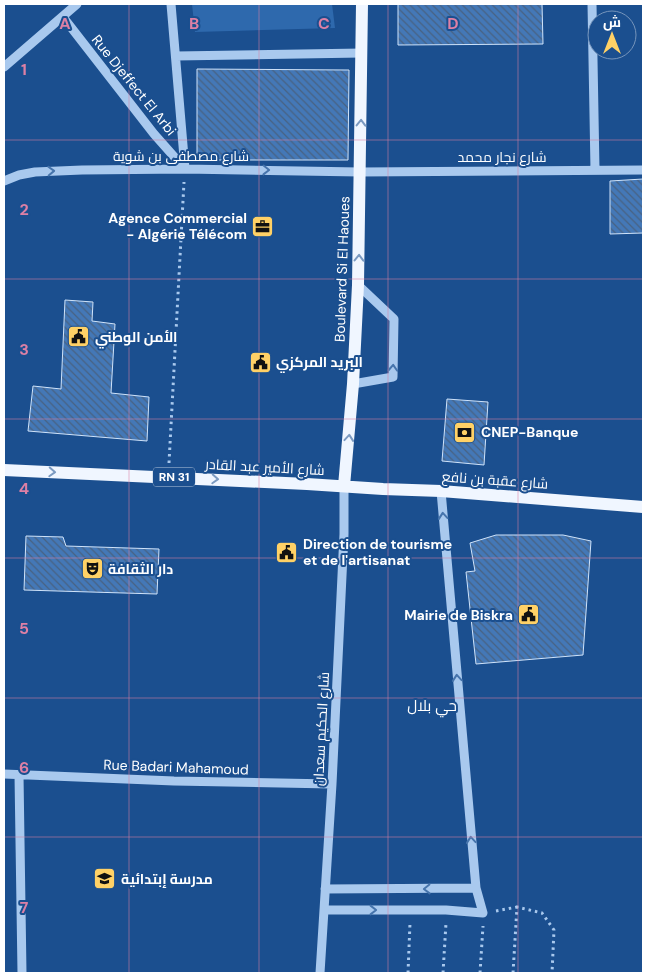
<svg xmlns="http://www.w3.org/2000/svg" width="647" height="977" font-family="'DM Sans',Cairo,sans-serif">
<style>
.garden{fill:#2e69ad}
.building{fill:url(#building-back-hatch);stroke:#cfe3fa}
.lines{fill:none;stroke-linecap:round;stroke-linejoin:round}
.path{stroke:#a9c9ee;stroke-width:3;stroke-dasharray:2.5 4;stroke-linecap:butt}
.minor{stroke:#a9c9ee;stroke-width:9}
.major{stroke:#f0f6ff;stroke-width:12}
.oneway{stroke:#7b9ac1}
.oneway2{stroke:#4674ac}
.grid{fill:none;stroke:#dd80a5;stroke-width:1;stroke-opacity:0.55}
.labels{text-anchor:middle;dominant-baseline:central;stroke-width:4;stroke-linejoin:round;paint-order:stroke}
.shield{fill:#1b4f8f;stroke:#bbcadd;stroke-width:1}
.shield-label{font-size:12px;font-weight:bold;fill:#fff}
.street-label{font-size:14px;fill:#fff;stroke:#1b4f8f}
.poi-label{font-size:14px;font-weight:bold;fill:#fff;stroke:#1b4f8f;text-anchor:start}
.neighbourhood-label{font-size:15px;fill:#fff;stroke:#1b4f8f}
.grid-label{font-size:16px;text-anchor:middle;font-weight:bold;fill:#dd80a5;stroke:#1b4f8f;stroke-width:4;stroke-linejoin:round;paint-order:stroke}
</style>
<defs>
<pattern id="building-back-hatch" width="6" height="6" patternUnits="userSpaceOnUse" patternTransform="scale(1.25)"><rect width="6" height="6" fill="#4478b7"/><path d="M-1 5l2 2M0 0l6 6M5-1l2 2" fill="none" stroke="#486282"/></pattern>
</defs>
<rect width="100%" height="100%" fill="#1b4f8f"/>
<path class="garden" d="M192,4H332L335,28L195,32Z"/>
<path class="building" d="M398,4H542L543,44L398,45Z
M197,69L349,70L348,160H197Z
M643,179V233L610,234V181Z
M65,300L93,302L92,321L115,324L111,393L149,397L147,441L28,431L33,386L61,389Z
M447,399L488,402L484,465L442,461Z
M496,535H563L591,541L583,655L476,664L466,572L475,571L470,543Z
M26,536L63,537L66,546L159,549L157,594L24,590Z"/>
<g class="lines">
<path class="path" d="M169,463L184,182
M496,911L517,907
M408,973L410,923
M443,973L446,923
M480,973L483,926
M513,973L517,907L542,913L554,930L552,973"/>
<path class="minor" d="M171,4L185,169
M592,4L595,170
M63,17L154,134L185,169
M176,56L362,53
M4,67L77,4
M4,181L19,175L35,172L82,170L185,169L360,172L643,170
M353,384L393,377L394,319L358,285
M4,774L174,781L332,784
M19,775L22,973
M325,889L476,888
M324,910H446L483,913L476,888L441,491
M320,973L332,784L344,534V486"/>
<path class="major" d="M4,470L307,484L383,489L441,491L643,507
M344,486L353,384L358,285L362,4"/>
</g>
<defs><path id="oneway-chevron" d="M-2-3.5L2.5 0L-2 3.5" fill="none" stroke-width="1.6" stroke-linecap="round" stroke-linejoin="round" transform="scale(1.25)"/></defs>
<g class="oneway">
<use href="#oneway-chevron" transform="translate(361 123) rotate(-89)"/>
<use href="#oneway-chevron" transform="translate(359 258) rotate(-89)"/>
<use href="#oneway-chevron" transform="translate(349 438) rotate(-85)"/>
<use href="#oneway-chevron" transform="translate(52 472) rotate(3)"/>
<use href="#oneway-chevron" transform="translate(215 479) rotate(3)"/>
</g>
<g class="oneway2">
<use href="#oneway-chevron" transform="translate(266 170) rotate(1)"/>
<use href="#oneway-chevron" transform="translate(51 171) rotate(-2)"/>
<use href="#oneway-chevron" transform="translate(393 368) rotate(-87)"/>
<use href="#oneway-chevron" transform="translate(443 516) rotate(-95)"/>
<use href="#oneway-chevron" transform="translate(457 678) rotate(-95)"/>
<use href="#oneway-chevron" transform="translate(471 840) rotate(-95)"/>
<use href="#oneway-chevron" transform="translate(427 889) rotate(179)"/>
<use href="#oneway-chevron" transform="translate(373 910)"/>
</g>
<path class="grid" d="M129,4V973M259,4V973M388,4V973M518,4V973M4,140H643M4,279H643M4,419H643M4,558H643M4,698H643M4,837H643"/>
<defs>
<symbol id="office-square" viewBox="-11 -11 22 22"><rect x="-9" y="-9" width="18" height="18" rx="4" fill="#ffd166" stroke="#1b4f8f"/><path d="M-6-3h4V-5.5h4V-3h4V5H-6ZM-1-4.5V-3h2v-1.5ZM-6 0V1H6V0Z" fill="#111"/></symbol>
<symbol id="civic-square" viewBox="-11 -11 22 22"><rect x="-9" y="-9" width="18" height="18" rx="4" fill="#ffd166" stroke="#1b4f8f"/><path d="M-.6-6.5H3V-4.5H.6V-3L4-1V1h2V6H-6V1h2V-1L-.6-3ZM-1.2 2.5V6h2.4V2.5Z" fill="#111"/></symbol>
<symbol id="bank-square" viewBox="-11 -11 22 22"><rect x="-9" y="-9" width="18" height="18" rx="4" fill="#ffd166" stroke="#1b4f8f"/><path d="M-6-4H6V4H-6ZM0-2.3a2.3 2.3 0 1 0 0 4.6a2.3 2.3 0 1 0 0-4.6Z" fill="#111"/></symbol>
<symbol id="theatre-square" viewBox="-11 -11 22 22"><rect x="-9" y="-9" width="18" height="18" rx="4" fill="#ffd166" stroke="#1b4f8f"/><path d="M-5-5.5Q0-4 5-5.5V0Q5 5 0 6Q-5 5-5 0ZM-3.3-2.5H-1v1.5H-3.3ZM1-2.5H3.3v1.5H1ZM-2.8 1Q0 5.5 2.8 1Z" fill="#111"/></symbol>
<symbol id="school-square" viewBox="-11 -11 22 22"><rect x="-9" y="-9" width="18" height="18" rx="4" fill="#ffd166" stroke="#1b4f8f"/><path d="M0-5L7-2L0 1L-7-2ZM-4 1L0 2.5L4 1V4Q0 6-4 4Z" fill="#111"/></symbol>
</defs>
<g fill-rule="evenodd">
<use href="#office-square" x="250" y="214" width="25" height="25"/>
<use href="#civic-square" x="66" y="324" width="25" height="25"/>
<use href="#civic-square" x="248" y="350" width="25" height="25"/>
<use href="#bank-square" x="452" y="420" width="25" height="25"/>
<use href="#civic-square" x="274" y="540" width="25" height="25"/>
<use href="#theatre-square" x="80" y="556" width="25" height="25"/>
<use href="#civic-square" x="516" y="602" width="25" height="25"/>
<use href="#school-square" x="92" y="866" width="25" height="25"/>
</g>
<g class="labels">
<rect class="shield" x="153" y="467.5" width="42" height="19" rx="4"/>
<g class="shield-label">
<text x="174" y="477">RN 31</text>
</g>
<g class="street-label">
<text transform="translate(134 85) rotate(51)">Rue Djeffect El Arbi</text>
<text x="181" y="156">شارع مصطفى بن شوية</text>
<text x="502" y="157">شارع نجار محمد</text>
<text transform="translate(342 269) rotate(-88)">Boulevard Si El Haoues</text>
<text transform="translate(265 467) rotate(3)">شارع الأمير عبد القادر</text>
<text transform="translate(495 480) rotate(4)">شارع عقبة بن نافع</text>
<text transform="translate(321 729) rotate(-87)">شارع الحكيم سعدان</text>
<text transform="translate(176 767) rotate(2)">Rue Badari Mahamoud</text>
</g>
<g class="poi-label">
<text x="247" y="218" text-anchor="end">Agence Commercial<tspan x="247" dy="16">- Algérie Télécom</tspan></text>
<text x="95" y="337">الأمن الوطني</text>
<text x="276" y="362">البريد المركزي</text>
<text x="481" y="432">CNEP-Banque</text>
<text x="303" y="544">Direction de tourisme<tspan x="303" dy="16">et de l'artisanat</tspan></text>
<text x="108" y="569">دار الثقافة</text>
<text x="513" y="615" text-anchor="end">Mairie de Biskra</text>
<text x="121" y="879">مدرسة إبتدائية</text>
</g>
<g class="neighbourhood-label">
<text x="432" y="706">حي بلال</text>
</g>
</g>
<g class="grid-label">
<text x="65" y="29">A</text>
<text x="194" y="29">B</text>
<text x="324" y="29">C</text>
<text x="453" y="29">D</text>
<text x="24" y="75">1</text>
<text x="24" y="215">2</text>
<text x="24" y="355">3</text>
<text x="24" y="494">4</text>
<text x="24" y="634">5</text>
<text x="24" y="773">6</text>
<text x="24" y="913">7</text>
</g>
<rect width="647" height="977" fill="none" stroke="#ffffff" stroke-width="10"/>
<g transform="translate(612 35)"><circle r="24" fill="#1b4f8f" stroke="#7695bc"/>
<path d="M0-4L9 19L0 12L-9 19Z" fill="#ffd166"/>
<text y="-8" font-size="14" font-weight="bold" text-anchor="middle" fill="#ffffff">ش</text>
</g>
</svg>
